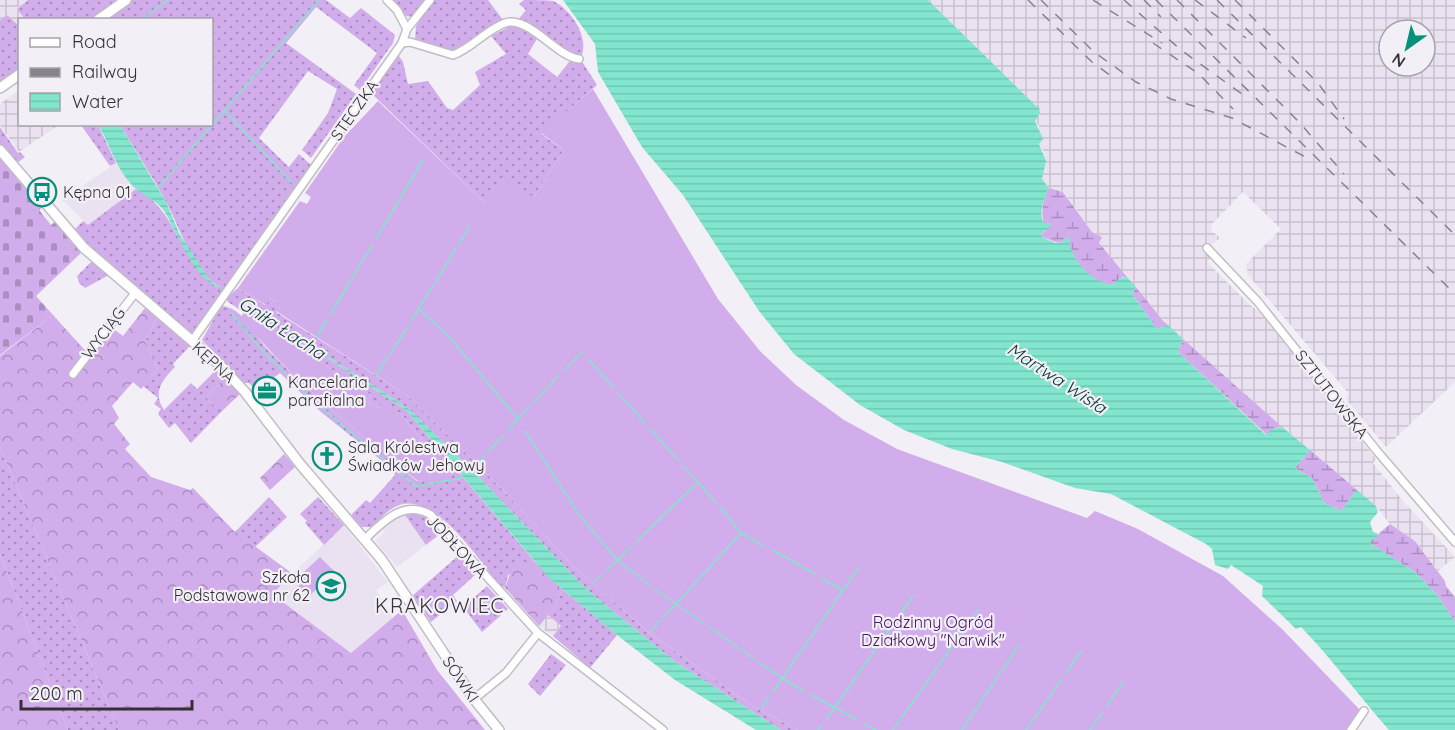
<svg xmlns="http://www.w3.org/2000/svg" width="1455" height="730" font-family="Quicksand,sans-serif">
<defs>
<pattern id="industrial-grid" width="8" height="8" patternUnits="userSpaceOnUse" patternTransform="scale(1.5)"><rect width="8" height="8" fill="#eae2f0"/><path d="M0 4h8M4 0v8" fill="none" stroke="#c9c2ce"/></pattern>
<pattern id="grass-dots" width="8" height="8" patternUnits="userSpaceOnUse" patternTransform="scale(1.5)"><rect width="8" height="8" fill="#d2adeb"/><path d="M2 2h.1M6 6h.1" fill="none" stroke="#ab8dbf" stroke-width="1.8" stroke-linecap="round"/></pattern>
<pattern id="forest-crowns" width="20" height="18" patternUnits="userSpaceOnUse" patternTransform="scale(1.5)"><rect width="20" height="18" fill="#d2adeb"/><path d="M2 6a3 3 0 1 1 6 0M12 15a3 3 0 1 1 6 0" fill="none" stroke="#ab8dbf"/></pattern>
<pattern id="wetland-marsh" width="20" height="14" patternUnits="userSpaceOnUse" patternTransform="scale(1.5)"><rect width="20" height="14" fill="#d2adeb"/><path d="M1 5h8M5 5V1M11 12h8M15 12V8" fill="none" stroke="#ab8dbf"/></pattern>
<pattern id="cemetery-stones" width="16" height="16" patternUnits="userSpaceOnUse" patternTransform="scale(1.5)"><rect width="16" height="16" fill="#d2adeb"/><path d="M2 7V4a2 2 0 0 1 4 0v3zM10 15v-3a2 2 0 0 1 4 0v3z" fill="#ab8dbf"/></pattern>
<pattern id="water-rules" width="6" height="5" patternUnits="userSpaceOnUse" patternTransform="scale(1.5)"><rect width="6" height="5" fill="#82e6cf"/><path d="M0 2.5h6" fill="none" stroke="#71c6b2"/></pattern>
</defs>
<rect width="100%" height="100%" fill="#f3eff6"/>
<path fill="#eae2f0" d="M116 163 136 189 88 225 62 200Z
M405 515 426 545 397 567 375 541 384 533 383 531 396 518Z
M344 525 388 582 376 590 393 618 351 653 271 594Z"/>
<path fill="url(#industrial-grid)" fill-rule="evenodd" d="M0 0H28L17 8 25 19 20 20 18 27 7 15 0 20Z
M928 0H1455V382L1386 447 1346 399 1349 394 1248 275 1246 264 1281 229 1243 192 1212 224 1211 230 1220 238 1204 251 1211 258 1207 262 1250 305 1260 312 1298 358 1376 459 1373 463 1402 500 1455 557 1438 571 1415 541 1390 524 1376 506 1258 408 1164 322 1117 266 1099 243 1102 237 1092 232 1064 192 1049 188 1042 179 1044 152 1039 144V126L1035 121 1040 113 1036 107ZM1389 30H1425V66H1389Z
M19 90 20 124 59 125 19 152 0 125V104Z
M548 615 561 626 553 636 539 626Z"/>
<path fill="url(#grass-dots)" d="M28 0H120L92 19H25L17 9Z
M131 0H326L350 18 361 8 395 35 393 43 360 90 354 85 377 53 316 7 286 43 356 94 311 158 302 150 328 113 337 89 308 71 259 138 289 167 299 154 312 166 192 334 106 262 74 230 83 221 88 225 136 189C180 211 181 270 221 288 191 270 181 229 165 200 151 174 135 150 120 125L212 124V20L103 19Z
M393 0H427L412 17 406 16Z
M433 0H488L503 20 457 49 448 51 415 40 416 26Z
M524 0C532 0 546 0 553 1 572 10 590 38 581 57H573L517 21 526 10 519 4Z
M7 15 19 26V71L0 84V20Z
M511 26 522 28 538 37 528 54 557 77 570 61 583 63 597 85 541 134 564 150 534 197 485 203 370 92 397 53 403 62 408 84 428 81 447 108 453 110 480 85 475 72 506 54 491 36Z
M81 125H98L116 163 110 166Z
M0 127 18 153 20 152 25 157 17 163 0 145Z
M92 261 109 275 85 288 79 283 77 276Z
M238 288 265 305 270 298 280 304 276 312 408 396 502 489 571 564 648 632 754 707 798 730H781L674 661 587 590 471 469 409 409 233 295 407 411 535 562 508 575 505 588 498 583C477 558 431 485 393 508 385 513 378 521 372 527H361L351 515 366 500 370 503 395 475 392 469 321 412 280 373 253 393V387L249 383H243L202 340 221 306C244 307 254 336 269 351 315 398 366 439 417 481L451 476 401 414 382 403 379 408 368 402 371 395 228 302 226 298Z
M157 318 190 346 173 364 175 367C162 380 152 393 164 410L191 383 197 389 217 369 225 377 206 398 221 412 191 443 175 423 169 428 158 414 161 409 154 404 158 398 143 386 158 369 145 341Z
M0 447 119 730H68L0 554Z
M269 497 287 517 255 547 235 532Z
M318 497 344 525 324 545 305 523 307 521 300 514Z
M414 513 428 518 440 530V534L426 545 405 515Z
M459 555 476 574 453 595 457 601 431 622 412 596Z
M487 586 508 609 482 632 463 607Z
M562 589 617 635 590 668 553 636 561 626 548 615 556 606Z
M551 654 566 665 540 696 528 684Z"/>
<path fill="url(#forest-crowns)" d="M145 308 157 318 145 341 158 369 141 389 133 382 112 406 119 418 114 424 130 444 125 449 151 477 190 490 193 488 234 531 293 574 272 594 351 653 402 610 437 670 485 730H119L0 447V356L53 315 91 357 111 327 123 336Z
M225 377 240 394 221 412 206 398Z
M284 454 295 467 270 490 260 478Z
M0 554 68 730H0Z
M523 562H535L562 589 556 606 539 626 505 588 512 568Z"/>
<path fill="url(#wetland-marsh)" d="M1049 188 1063 192 1092 232 1102 237 1099 243 1127 277H1122L1112 285C1090 282 1072 261 1068 238 1058 247 1053 240 1042 237L1041 234 1045 231C1041 214 1041 204 1049 188Z
M1136 287 1164 322 1168 325 1157 329 1132 294Z
M1183 339 1282 427 1276 428 1267 435 1178 352Z
M1310 450 1357 490 1341 511 1324 503 1312 478 1295 468Z
M1390 524 1415 541 1445 581 1446 586 1455 597V622L1437 595 1416 573 1371 544V540Z"/>
<path fill="url(#cemetery-stones)" d="M0 158 42 207 39 210 51 225 55 222 82 252 36 296 53 315 0 355Z"/>
<path fill="#d2adeb" d="M593 89 718 299 760 351 796 385 844 420 897 449 1087 518 1095 511 1138 529 1223 576 1283 630 1360 710 1347 730H798L754 707 648 632 571 564 502 489 408 396 276 311 280 304 270 298 266 305 238 288 300 201 307 204 311 197 305 193 344 137 378 101 485 203 500 178 534 197 564 150 541 133Z
M244 312 371 395 368 402 379 408 382 402 401 414 452 477 418 481C355 430 292 381 241 317Z
M320 557 335 572 308 597 294 581Z"/>
<path fill="url(#water-rules)" d="M563 0H928L1036 106H1039L1040 113 1035 121 1043 139 1039 144 1046 161 1042 179 1049 188C1044 199 1039 211 1043 222L1052 224 1041 234 1042 237 1055 243 1063 242 1066 237 1069 238C1071 261 1091 281 1112 285L1120 278 1127 277 1136 287 1132 294 1157 329 1168 325 1183 339 1178 352 1266 435 1272 429 1282 427 1310 450 1295 468 1312 478 1324 503 1341 511 1357 490 1376 506 1378 512 1370 522 1373 532 1377 533V538L1371 540V544L1416 573 1437 595 1455 622V730H1389C1359 696 1333 660 1301 627L1296 629 1262 596 1263 586 1231 565 1228 569 1215 565 1212 549 1206 544 1111 494 1075 488 1002 462 952 449 904 430 860 405 794 354 759 311 683 195 642 147 598 72 595 44Z
M98 125H120L166 202 180 235 209 279 222 290C194 279 180 238 166 214 159 201 145 197 135 188 116 170 111 146 98 125Z
M233 295 409 409 471 469 587 590 674 661 781 730H756L675 680 617 635 549 578 407 411Z"/>
<g fill="none" stroke-linecap="round" stroke-linejoin="round">
<path stroke="#82e6cf" stroke-width="1.5" d="M140 20 168 0
M225 111 292 183
M158 188 319 0
M376 239 423 160
M459 244 470 226
M436 282 456 248
M419 309 449 337 518 419 508 430
M231 313 262 350 310 398 413 484 417 486 462 478
M330 315 372 245
M412 320 433 285
M317 337 327 320
M390 354 409 325
M589 360 614 388
M564 371 582 352
M376 376 387 358
M618 393 645 423
M533 403 559 375
M518 419 529 407
M650 429 679 461
M525 431 580 516 617 560 651 586
M488 452 504 435
M478 463 484 456
M683 466 697 481
M471 469 474 466
M721 508 740 532
M636 542 698 482 717 504
M772 550 814 573
M605 572 632 546
M821 578 843 590
M593 583 601 576
M587 590 589 587
M656 590 702 622
M664 617 741 533 764 546
M708 626 754 659
M650 632 661 620
M758 662 803 691
M1066 673 1082 650
M773 692 859 567
M810 694 856 719
M1107 706 1123 682
M762 708 769 697
M826 720 913 596
M864 724 876 730
M818 730 822 725
M893 730 978 610
M962 730 1019 645
M1026 730 1062 679
M1090 730 1102 713"/>
<g stroke="#c1bdc4" stroke-width="10">
<path id="street" d="M387 0 397 10 407 29
M402 43 410 42 453 55C472 48 486 30 505 23 528 15 557 57 579 59
M1207 248 1258 302 1377 451 1455 542
M192 341 402 43 407 29 430 0
M73 374 135 293
M365 539C384 521 404 499 431 515L538 633 663 730
M474 699 506 673 538 633
M1351 730 1364 711"/>
</g>
<g stroke="#c1bdc4" stroke-width="12">
<path id="secondary" d="M98 20 126 0
M0 88 20 74
M0 150 84 248 219 364 245 392 300 464 382 560 474 699 499 730"/>
</g>
<use href="#street" stroke="#fff" stroke-width="7"/>
<use href="#secondary" stroke="#fff" stroke-width="9"/>
<path stroke="#878489" stroke-width="1.5" stroke-dasharray="10 10" stroke-linecap="butt" d="M1028 0 1092 62 1115 79
M1041 0 1094 52 1136 82 1171 99 1232 118 1311 160
M1093 0 1162 43
M1124 0 1181 50 1246 97
M1144 0 1161 17
M1156 0 1455 294
M1177 0 1300 123 1344 174
M1195 0 1246 38
M1217 0 1455 235
M1235 0 1318 83 1344 119
M1153 43 1199 74 1233 109"/>
</g>
<defs>
<g id="bus-ring" transform="scale(1.5)"><circle r="9.5" fill="#f3eff6" stroke="#06917b" stroke-width="1.5"/><path d="M-5-6H5V4H4V6H2V4H-2V6H-4V4H-5ZM-3.5-4V0h7V-4ZM-3.5 1.2v1.5H-2V1.2ZM2 1.2v1.5H3.5V1.2Z" fill="#06917b"/></g>
<g id="office-ring" transform="scale(1.5)"><circle r="9.5" fill="#f3eff6" stroke="#06917b" stroke-width="1.5"/><path d="M-6-3h4V-5.5h4V-3h4V5H-6ZM-1-4.5V-3h2v-1.5ZM-6 0V1H6V0Z" fill="#06917b"/></g>
<g id="church-ring" transform="scale(1.5)"><circle r="9.5" fill="#f3eff6" stroke="#06917b" stroke-width="1.5"/><path d="M-1.2-6h2.4v3.5h3.3v2.4h-3.3V6h-2.4V-.1h-3.3v-2.4h3.3Z" fill="#06917b"/></g>
<g id="school-ring" transform="scale(1.5)"><circle r="9.5" fill="#f3eff6" stroke="#06917b" stroke-width="1.5"/><path d="M0-5L7-2L0 1L-7-2ZM-4 1L0 2.5L4 1V4Q0 6-4 4Z" fill="#06917b"/></g>
</defs>
<g fill-rule="evenodd">
<use href="#bus-ring" x="42" y="192"/>
<use href="#office-ring" x="267" y="391"/>
<use href="#church-ring" x="327" y="456"/>
<use href="#school-ring" x="331" y="586"/>
</g>
<g text-anchor="middle" dominant-baseline="central" stroke-width="4.5" stroke-linejoin="round" paint-order="stroke">
<g font-size="16" fill="#333134" stroke="#f3eff6">
<text transform="translate(354 110) rotate(-55)">STECZKA</text>
<text transform="translate(103 333) rotate(-53)">WYCIĄG</text>
<text transform="translate(214 362) rotate(43)">KĘPNA</text>
<text transform="translate(1332 394) rotate(52)">SZTUTOWSKA</text>
<text transform="translate(457 546) rotate(47)">JODŁOWA</text>
<text transform="translate(461 679) rotate(56)">SÓWKI</text>
</g>
<g font-size="16" fill="#333134" stroke="#f3eff6" text-anchor="start">
<text x="63" y="192">Kępna 01</text>
<text x="288" y="382">Kancelaria<tspan x="288" dy="18">parafialna</tspan></text>
<text x="348" y="447">Sala Królestwa<tspan x="348" dy="18">Świadków Jehowy</tspan></text>
<text x="310" y="577" text-anchor="end">Szkoła<tspan x="310" dy="18">Podstawowa nr 62</tspan></text>
</g>
<g font-size="16" fill="#471562" stroke="#f3eff6">
<text x="933" y="622">Rodzinny Ogród<tspan x="933" dy="18">Działkowy "Narwik"</tspan></text>
</g>
<g font-size="18" font-style="italic" fill="#07382f" stroke="#f3eff6">
<text transform="translate(282 328) rotate(33)">Gniła Łacha</text>
<text transform="translate(1057 378) rotate(33)">Martwa Wisła</text>
</g>
<g font-size="20" letter-spacing="1.5" fill="#373439" stroke="#f3eff6">
<text x="440" y="605">KRAKOWIEC</text>
</g>
</g>
<rect x="18" y="18" width="195" height="108" fill="#f3eff6" stroke="#a6a3a8" stroke-width="1.5"/>
<rect x="30" y="38" width="30" height="9" fill="#ffffff" stroke="#a6a3a8" stroke-width="1.5"/>
<text x="72" y="48" font-size="18" fill="#333134">Road</text>
<rect x="30" y="68" width="30" height="9" fill="#878489" stroke="#a6a3a8" stroke-width="1.5"/>
<text x="72" y="78" font-size="18" fill="#333134">Railway</text>
<rect x="30" y="93" width="30" height="18" fill="url(#water-rules)" stroke="#a6a3a8" stroke-width="1.5"/>
<text x="72" y="108" font-size="18" fill="#333134">Water</text>
<g transform="translate(1407 48) rotate(214)"><circle r="28" fill="#f3eff6" stroke="#a6a3a8" stroke-width="1.5"/>
<path d="M0-4.5L10 22L0 15L-10 22Z" fill="#06917b"/>
<text y="-9" font-size="16" font-weight="bold" text-anchor="middle" fill="#333134">N</text>
</g>
<path d="M21 700v9h171v-9" fill="none" stroke="#333134" stroke-width="3"/>
<text x="30" y="700" font-size="18" fill="#333134" stroke="#f3eff6" stroke-width="4.5" paint-order="stroke">200 m</text>
</svg>
